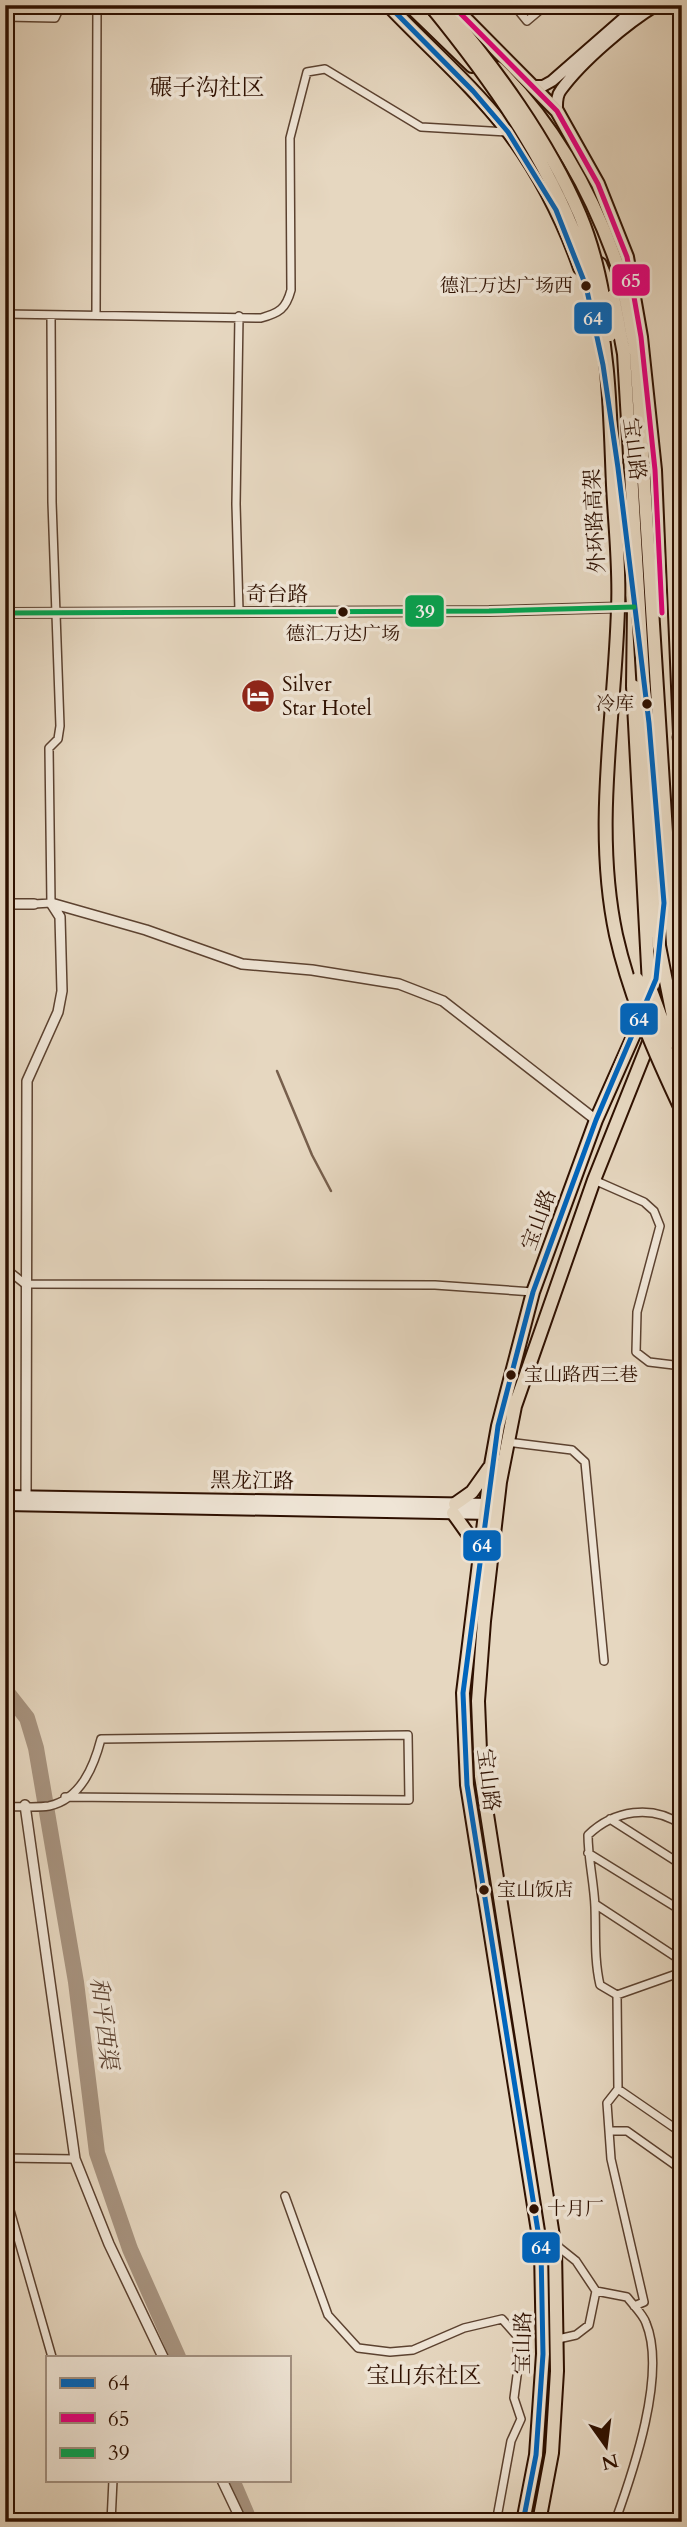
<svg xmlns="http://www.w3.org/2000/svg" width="687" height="2527" font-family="Cardo,'Noto Serif SC',serif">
<rect width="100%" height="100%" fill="#e6d7c0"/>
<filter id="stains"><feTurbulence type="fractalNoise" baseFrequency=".00286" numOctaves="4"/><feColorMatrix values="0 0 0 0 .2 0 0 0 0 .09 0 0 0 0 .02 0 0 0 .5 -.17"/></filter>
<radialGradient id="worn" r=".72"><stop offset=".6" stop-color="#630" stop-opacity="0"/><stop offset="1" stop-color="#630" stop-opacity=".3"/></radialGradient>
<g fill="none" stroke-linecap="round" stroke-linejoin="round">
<path stroke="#775f4c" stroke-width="2.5" d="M277 1071 312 1155 331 1191"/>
<path stroke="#a7937f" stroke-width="16" d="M5 1690 27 1718 36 1748 76 1982 97 2153 130 2249 178 2357
M232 2480 250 2522"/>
<g stroke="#5c4230" stroke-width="10">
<path id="minor" d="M514 5 527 21 546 5
M5 17 55 18 61 5
M5 314 261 318C279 313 286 309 291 290L290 138 307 72 325 69 421 127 507 132
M96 314 97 5
M239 316 236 504 239 611
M34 904 51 903 49 748 58 739 60 726 52 502 51 315
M594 1180 644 1202 654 1211 660 1226 637 1312 636 1352 649 1362 682 1366
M5 1268 25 1284 435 1285 533 1292
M507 1442 572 1450 585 1462 604 1661
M5 1807C19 1806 36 1808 49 1806 81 1799 94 1766 101 1739L408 1735 409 1800 65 1797
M610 1819 682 1865
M588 1853 682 1911
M595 1904 682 1961
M617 1995 618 2089 607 2103 611 2159 644 2302 634 2306
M617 1995 600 1985C594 1959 596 1934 595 1907 594 1882 588 1859 588 1835 614 1810 652 1804 682 1825
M617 1995 682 1972
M618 2089 682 2133
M609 2131H627L682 2170
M5 2158 75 2159
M5 2193 52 2357
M285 2196 328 2315 358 2348 390 2352 413 2350 464 2328 502 2319 517 2336 518 2368 514 2398 521 2419 511 2441 498 2512
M556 2245 576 2261 596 2291
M558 2339 576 2335 589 2325 596 2291 627 2297C633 2305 643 2314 646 2323 667 2374 633 2472 615 2522
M111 2522 113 2480"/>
</g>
<g stroke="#5c4230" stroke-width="12">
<path id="tertiary" d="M5 613 489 611 634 607
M51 903 146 930 242 964 312 970 399 984 443 1001 596 1120
M5 904H34
M26 1501 27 1081 58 1012 62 991 60 917 51 903
M25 1805 75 2159 109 2244 163 2357
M222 2480 242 2522"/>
</g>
<g stroke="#2e1000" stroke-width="14">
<path id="secondary" d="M535 86H543L552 81 639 5
M557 111C557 104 556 96 561 90 582 61 627 23 657 5
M5 1496 491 1504
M5 1505 492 1514"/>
</g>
<g stroke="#2e1000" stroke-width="16">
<path id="primary" d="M388 5C428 47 472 85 507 130 538 171 563 220 580 268
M452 5 557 111 598 184 627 257 641 337 655 470 666 734
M618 468 634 613
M657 819 664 903 662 926
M673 846 676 919
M651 995 659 951
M455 1504 472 1492 489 1468
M453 1513 468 1534 478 1558
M523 2522 536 2455 543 2354 541 2250 467 1785 463 1693 491 1465 498 1426 533 1292 596 1120 644 1012
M539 2522 552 2453 557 2371 555 2249 481 1776 478 1701 484 1621 500 1482 515 1406 594 1180 673 982 674 962"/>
</g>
<g stroke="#2e1000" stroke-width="16">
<path id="trunk" d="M409 5 472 66
M497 68C557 126 596 200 622 279
M600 264 613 296
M633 686 634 607
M665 733 682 875"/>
</g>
<use href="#minor" stroke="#efe5d6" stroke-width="7"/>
<use href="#tertiary" stroke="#efe5d6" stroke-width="9"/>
<use href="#secondary" stroke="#efe5d6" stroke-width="10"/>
<use href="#primary" stroke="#e6d7c0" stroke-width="12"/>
<use href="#trunk" stroke="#e6d7c0" stroke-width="12"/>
<g stroke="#2e1000" stroke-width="16" stroke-linecap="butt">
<path id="trunk-bridge" d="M430 5C497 87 562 179 591 282 610 348 610 417 613 485 615 526 620 568 618 608 615 717 593 827 616 935 630 997 655 1054 682 1111
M442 5C496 69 547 138 580 215 596 253 603 294 610 335
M622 279 636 353 673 944 682 991
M613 296 624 354 659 946 682 1061
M633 686 649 985 670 1042
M637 979 682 1089"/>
</g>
<use href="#trunk-bridge" stroke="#e6d7c0" stroke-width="12"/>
<g stroke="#efe5d6" stroke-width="10">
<path id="bus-1" d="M388 5 473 91 508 132 556 210 586 286 603 365 618 468 649 723 664 903 656 979 596 1120 533 1292 498 1426 463 1693 467 1785 541 2250 543 2354 536 2455 523 2522"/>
</g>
<g stroke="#efe5d6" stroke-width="10">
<path id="bus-2" d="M452 5 557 111 598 184 627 257 641 337 655 470 662 613"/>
</g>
<g stroke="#efe5d6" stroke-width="10">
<path id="bus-3" d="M5 613 489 611 634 607"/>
</g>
<use href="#bus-1" stroke="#0065bd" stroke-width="5"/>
<use href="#bus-2" stroke="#e5007d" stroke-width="5"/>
<use href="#bus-3" stroke="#00a651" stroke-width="5"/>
</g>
<defs>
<g id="hotel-disc" transform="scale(1.75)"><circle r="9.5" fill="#8f2418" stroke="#efe5d6"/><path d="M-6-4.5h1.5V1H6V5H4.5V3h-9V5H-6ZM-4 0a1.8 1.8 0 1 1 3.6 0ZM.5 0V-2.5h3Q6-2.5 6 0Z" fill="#fff"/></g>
</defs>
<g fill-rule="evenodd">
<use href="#hotel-disc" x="258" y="696"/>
</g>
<g fill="#2e1000" stroke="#efe5d6" stroke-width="2.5">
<circle cx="586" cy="286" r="6"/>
<circle cx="343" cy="612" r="6"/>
<circle cx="647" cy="704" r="6"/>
<circle cx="511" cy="1375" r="6"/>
<circle cx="484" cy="1890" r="6"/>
<circle cx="534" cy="2209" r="6"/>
</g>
<g text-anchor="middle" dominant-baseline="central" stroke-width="7" stroke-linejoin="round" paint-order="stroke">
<g font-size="19" fill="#2e1000" stroke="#efe5d6" text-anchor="start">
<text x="573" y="286" text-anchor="end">德汇万达广场西</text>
<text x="343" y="634" text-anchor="middle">德汇万达广场</text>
<text x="634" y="704" text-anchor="end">冷库</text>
<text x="524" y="1375">宝山路西三巷</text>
<text x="497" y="1890">宝山饭店</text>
<text x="547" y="2209">十月厂</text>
</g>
<g font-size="21" fill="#2e1000" stroke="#efe5d6">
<text transform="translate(634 449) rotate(83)">宝山路</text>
<text transform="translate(595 521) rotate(-93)">外环路高架</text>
<text x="277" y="594">奇台路</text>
<text transform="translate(539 1220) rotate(-70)">宝山路</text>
<text transform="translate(252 1481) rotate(1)">黑龙江路</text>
<text transform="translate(488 1780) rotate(83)">宝山路</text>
<text transform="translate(523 2343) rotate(-89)">宝山路</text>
</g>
<g font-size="21" fill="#2e1000" stroke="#efe5d6" text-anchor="start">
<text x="282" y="684">Silver<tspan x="282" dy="24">Star Hotel</tspan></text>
</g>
<g font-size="23" fill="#2e1000" stroke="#efe5d6">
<text x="207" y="87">碾子沟社区</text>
<text x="424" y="2375">宝山东社区</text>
</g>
<g font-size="23" font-style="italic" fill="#5e4433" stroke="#efe5d6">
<text transform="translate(104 2023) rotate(83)">和平西渠</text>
</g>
</g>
<g stroke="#efe5d6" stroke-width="2.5">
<rect x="611" y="263" width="40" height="34" rx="7" fill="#e5007d"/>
<rect x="573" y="301" width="40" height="34" rx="7" fill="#0065bd"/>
<rect x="404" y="594" width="41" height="34" rx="7" fill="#00a651"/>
<rect x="619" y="1002" width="40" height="34" rx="7" fill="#0065bd"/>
<rect x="462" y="1529" width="40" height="33" rx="7" fill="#0065bd"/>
<rect x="521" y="2231" width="40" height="33" rx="7" fill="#0065bd"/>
</g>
<g font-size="19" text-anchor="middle" font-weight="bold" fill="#fff">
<text x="631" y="287">65</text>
<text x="593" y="325">64</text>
<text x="425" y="618">39</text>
<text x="639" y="1026">64</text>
<text x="482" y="1552">64</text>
<text x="541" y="2254">64</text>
</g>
<rect width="687" height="2527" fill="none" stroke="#e6d7c0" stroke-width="28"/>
<rect x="7" y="7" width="673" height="2513" fill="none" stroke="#2e1000" stroke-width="3.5"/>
<rect x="14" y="14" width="659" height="2499" fill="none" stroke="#2e1000" stroke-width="2"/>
<rect x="46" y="2356" width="245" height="126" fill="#efe5d6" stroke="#a29080" stroke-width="2"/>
<rect x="60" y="2378" width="35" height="10" fill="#0065bd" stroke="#a29080" stroke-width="2"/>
<text x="108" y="2390" font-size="21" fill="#2e1000">64</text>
<rect x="60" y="2413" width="35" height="10" fill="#e5007d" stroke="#a29080" stroke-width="2"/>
<text x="108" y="2426" font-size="21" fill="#2e1000">65</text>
<rect x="60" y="2448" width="35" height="10" fill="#00a651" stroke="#a29080" stroke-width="2"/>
<text x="108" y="2460" font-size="21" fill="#2e1000">39</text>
<g transform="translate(606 2446) rotate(166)" stroke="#efe5d6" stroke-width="5" paint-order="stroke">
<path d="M0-5L12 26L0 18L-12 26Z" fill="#2e1000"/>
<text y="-10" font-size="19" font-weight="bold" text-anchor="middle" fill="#2e1000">N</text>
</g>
<rect width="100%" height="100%" filter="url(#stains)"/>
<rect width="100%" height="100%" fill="url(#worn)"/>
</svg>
